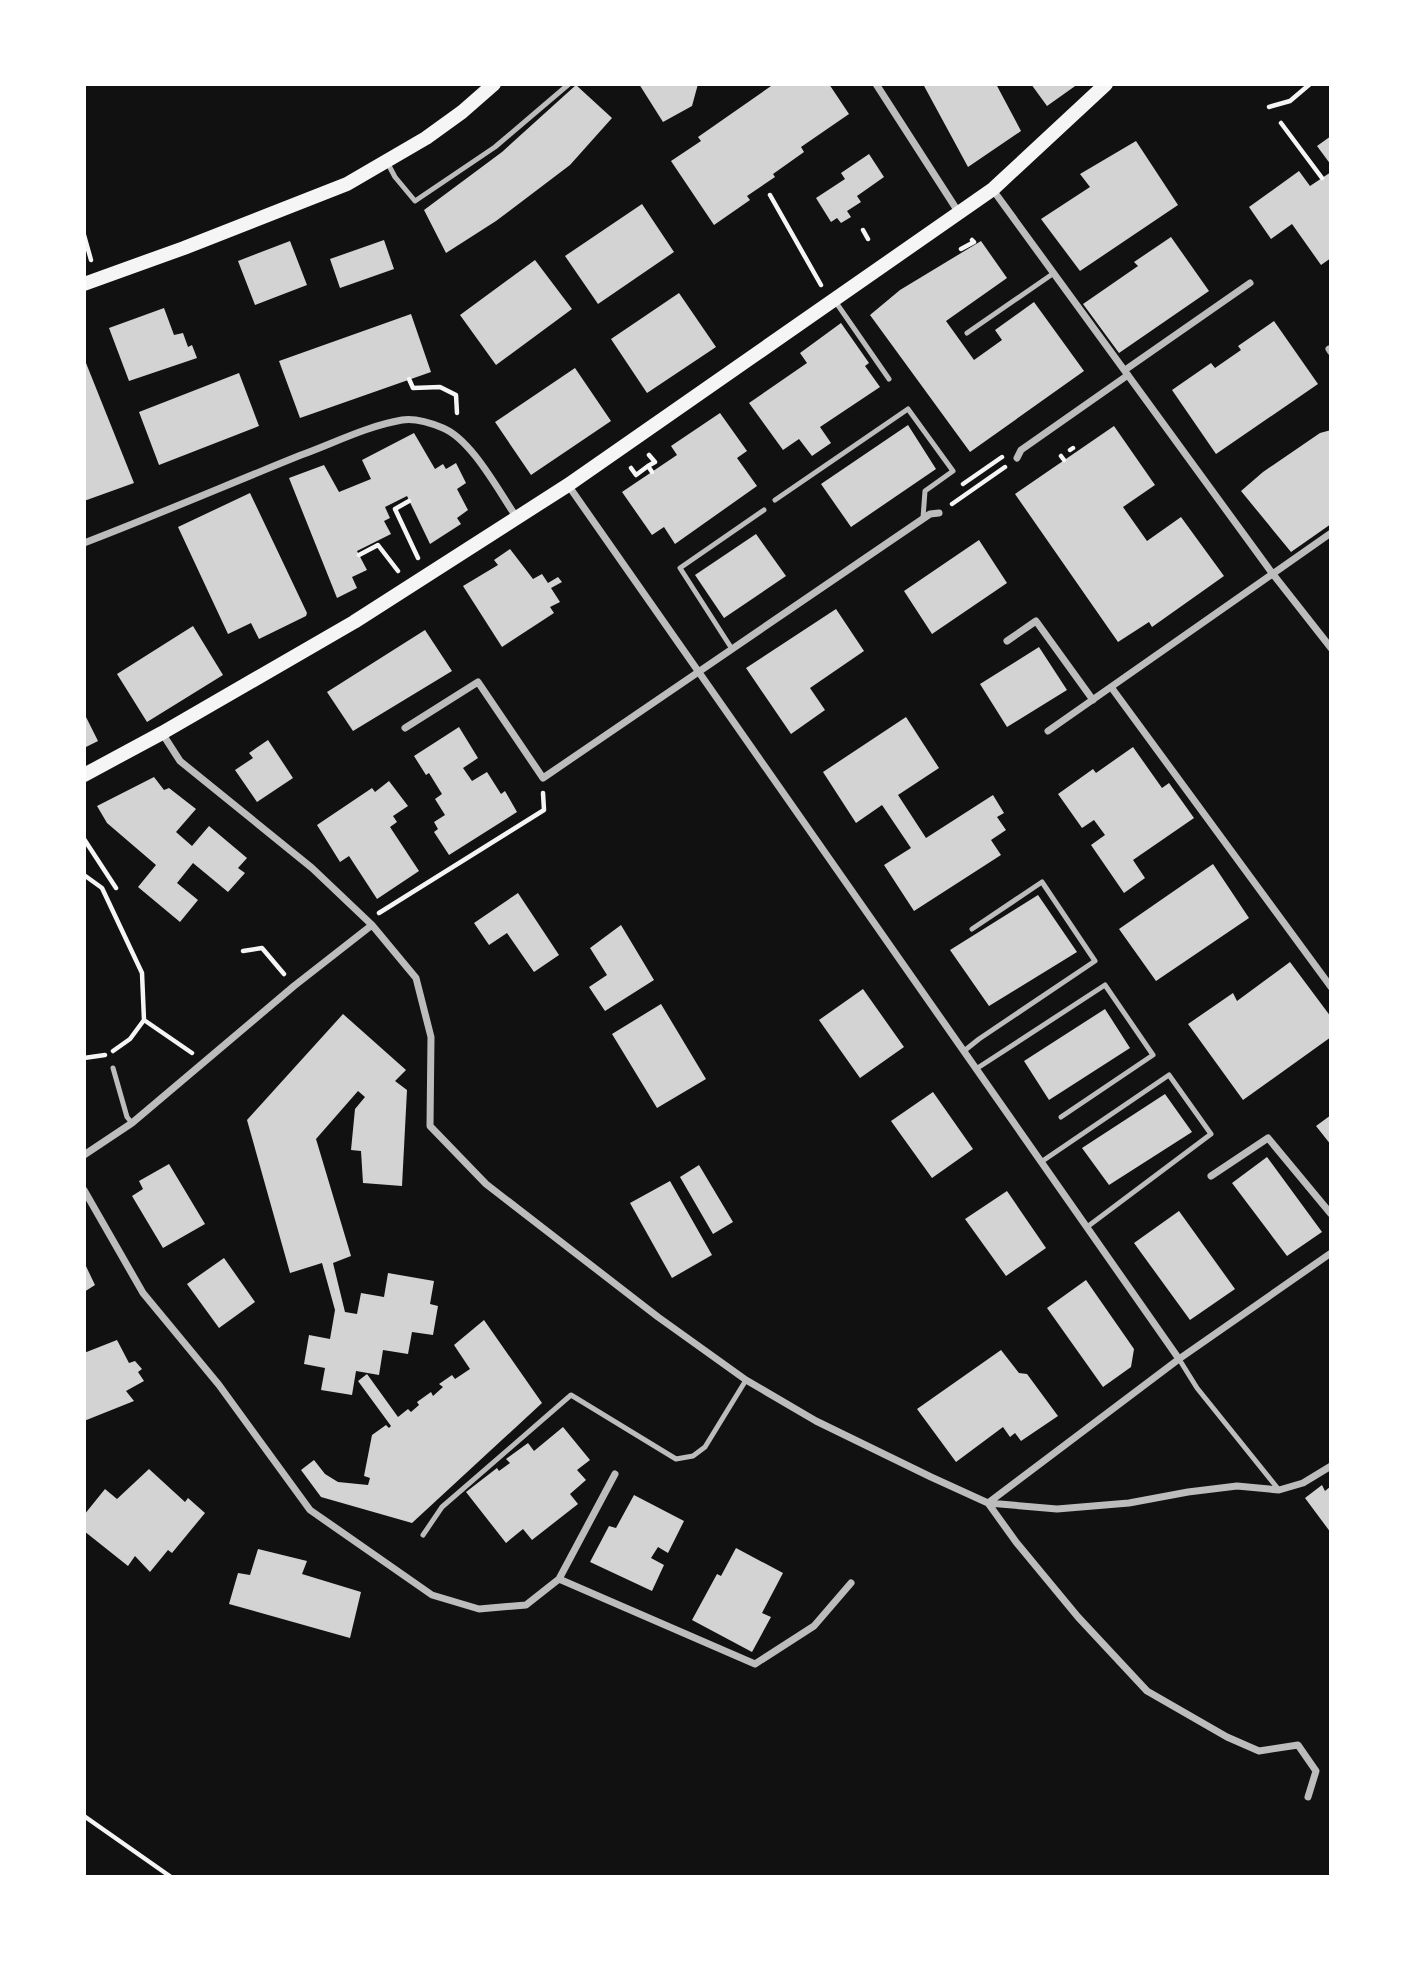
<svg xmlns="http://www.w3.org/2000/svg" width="1415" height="1961" font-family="Arial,sans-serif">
<rect width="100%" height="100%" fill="#111"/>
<path fill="#d3d3d3" d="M639 84H698L692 106 663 122Z
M774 84H829L849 114 801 147 804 152 773 174 775 177 747 196 750 200 714 225 671 161 701 141 698 137Z
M923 84H996L1021 131 968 167Z
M1031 84H1078L1047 106Z
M576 85 612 118 570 165 496 221 446 253 424 210 502 152Z
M1331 136V165L1317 146Z
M1136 141 1178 205 1080 271 1041 219 1090 187 1080 174Z
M869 154 884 177 857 196 861 202 847 211 851 217 841 223 837 218 831 222 816 198 845 179 841 173Z
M1299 171 1310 186 1331 172V258L1321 265 1292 224 1271 239 1249 207Z
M642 204 674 252 598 304 565 256Z
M1171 237 1209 291 1119 353 1083 304 1138 266 1134 262Z
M384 240 394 269 340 288 330 259Z
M290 241 307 285 255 305 238 261Z
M981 241 1007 278 946 321 974 360 1002 340 995 330 1034 302 1084 371 970 452 870 315 900 290Z
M535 260 572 309 496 365 460 315Z
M679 293 716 347 647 393 611 339Z
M164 308 174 335 183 333 188 347 192 345 197 358 129 381 109 328Z
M411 314 431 372 300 418 279 361Z
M1274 321 1318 384 1216 454 1172 390 1211 363 1215 368 1241 350 1238 346Z
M841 323 869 363 865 366 880 387 820 427 831 443 812 456 799 439 783 450 749 403 807 363 800 353Z
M84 358 134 483 84 501Z
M575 368 611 421 531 475 495 422Z
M239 373 259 426 159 465 139 412Z
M720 413 747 451 737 458 757 486 675 544 664 527 652 535 622 492 677 455 671 446Z
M908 425 936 469 851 527 821 484Z
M1114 426 1155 485 1123 507 1147 541 1181 517 1224 576 1152 627 1149 622 1118 642 1015 494Z
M1331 430V524L1291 552 1241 491 1263 472 1320 433Z
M414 433 435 469 443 464 446 469 456 463 466 483 457 489 468 510 457 518 461 524 430 544 407 496 385 507 390 518 384 521 391 534 357 551 367 570 352 577 357 588 337 598 289 478 324 465 339 492 371 479 362 460Z
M250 493 307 613 306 616 259 639 251 623 228 634 178 527Z
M756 534 786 576 724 618 695 575Z
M979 540 1007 583 932 634 904 591Z
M510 549 533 579 542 574 548 583 558 577 562 582 551 588 560 602 550 607 554 613 502 647 463 586 498 565 494 560Z
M836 609 864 651 810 688 825 710 791 734 746 668Z
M193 626 223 675 147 722 117 674Z
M425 630 452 671 353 731 327 692Z
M1039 647 1067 690 1007 727 980 684Z
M84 713 98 741 84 748Z
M906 717 939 768 898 795 926 838 993 795 1004 813 997 817 1006 830 991 840 1001 855 914 911 884 865 911 848 882 805 856 823 823 772Z
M459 727 478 758 463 768 472 781 487 772 501 794 505 791 517 812 449 855 434 832 438 829 434 822 445 815 435 799 442 794 429 773 426 775 414 756Z
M268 740 293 778 257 802 235 770 253 758 249 753Z
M1133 747 1162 788 1169 783 1194 818 1133 860 1145 878 1124 893 1091 845 1105 835 1094 820 1082 828 1058 794 1093 769 1096 773Z
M154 777 164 790 169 788 196 809 176 832 192 846 209 826 247 858 238 868 245 873 228 892 193 863 177 883 198 900 180 922 138 887 156 865 107 823 97 806Z
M389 781 408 806 393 816 397 822 390 827 419 871 377 899 349 856 340 862 317 825 372 788 375 792Z
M1213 864 1249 918 1156 981 1119 929Z
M518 893 559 955 534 972 507 933 489 945 474 923Z
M1038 895 1077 952 989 1006 950 950Z
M621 925 654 980 605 1011 589 987 607 975 590 948Z
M1290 962 1331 1017V1037L1243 1100 1188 1024 1233 993 1237 1001Z
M863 989 904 1047 860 1078 819 1020Z
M661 1004 706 1079 657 1108 612 1034Z
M1105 1009 1130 1048 1049 1100 1024 1061Z
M343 1014 406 1070 395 1081 407 1090 402 1186 363 1183 361 1151 351 1150 355 1109 365 1097 358 1091 316 1139 351 1256 333 1263 345 1312 357 1314 361 1293 384 1297 388 1273 434 1281 430 1304 438 1306 433 1335 412 1332 408 1354 383 1350 379 1375 356 1371 352 1395 321 1390 325 1368 304 1364 309 1335 330 1339 335 1310 322 1263 290 1273 247 1120Z
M933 1092 973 1149 932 1178 891 1121Z
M1165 1094 1192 1132 1109 1185 1082 1148Z
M1331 1115V1145L1316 1126Z
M1267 1157 1322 1232 1287 1256 1232 1183Z
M169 1164 205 1224 163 1248 132 1196 143 1189 139 1181Z
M699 1165 733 1222 713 1234 680 1177Z
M670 1181 712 1255 672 1278 630 1203Z
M1007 1191 1046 1248 1006 1276 965 1219Z
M1179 1211 1235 1289 1190 1320 1134 1243Z
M224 1258 255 1302 219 1328 187 1284Z
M84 1262 95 1285 84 1292Z
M1086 1280 1134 1349 1131 1367 1103 1387 1047 1308Z
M484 1320 542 1403 412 1523 321 1497 301 1470 314 1460 325 1474 338 1482 368 1485 370 1478 364 1476 372 1435 386 1425 389 1428 391 1426 358 1381 367 1374 398 1417 408 1409 411 1412 419 1405 417 1402 431 1392 433 1396 443 1387 439 1384 452 1375 455 1379 470 1369 454 1345Z
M117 1340 129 1363 135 1361 142 1369 138 1372 144 1381 126 1391 134 1401 84 1421V1353Z
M1001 1350 1019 1373 1027 1374 1058 1416 1021 1441 1015 1433 1010 1437 1003 1427 956 1462 917 1409Z
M563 1427 590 1460 577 1470 586 1480 570 1494 578 1504 532 1540 523 1529 506 1543 466 1492 497 1468 499 1471 510 1463 506 1459 528 1443 534 1451Z
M149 1469 185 1502 188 1498 205 1513 172 1553 168 1550 150 1572 135 1556 128 1566 84 1531V1515L105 1489 117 1499Z
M1322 1485 1325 1491 1331 1486V1533L1305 1498Z
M634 1495 684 1521 668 1553 658 1547 651 1558 664 1565 652 1591 590 1562 609 1526 616 1528Z
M736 1548 783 1573 762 1613 771 1617 752 1652 692 1620 717 1574 721 1576Z
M258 1549 307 1561 302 1574 361 1592 350 1638 229 1604 238 1573 250 1575Z"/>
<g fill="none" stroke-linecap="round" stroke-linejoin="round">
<path stroke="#f5f5f5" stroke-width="4.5" d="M1269 107 1290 101 1310 84
M1281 123 1322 178
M770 195 821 285
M863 230 868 239
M84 235 91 260
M961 249 974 242 972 240
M409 379 413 388 440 387 456 395 457 413
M1070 450 1073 448
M1061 456 1064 460
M648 466 655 462 649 455
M631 468 636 475 648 466 652 472
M963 484 1002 457
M409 501 395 509 418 558
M952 504 1005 467
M359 555 378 545 398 571
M84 839 116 888
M84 875 102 888 142 973 144 1020 130 1039 113 1051
M379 913 544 810 543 793
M243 951 262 948 284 974
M144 1020 192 1053
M84 1058 105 1055
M84 1816 171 1877"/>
<path stroke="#bcbcbc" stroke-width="5" d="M387 162 395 177 415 201 495 147 569 84
M835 301 889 379
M967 333 1054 273
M775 500 908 409 953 471 925 491 923 518
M732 649 680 568 764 510
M964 1051 979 1039 1095 961 1042 882 972 929
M113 1068 127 1117 132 1123
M976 1069 1105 985 1153 1055 1061 1117
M1041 1162 1169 1075 1211 1134 1087 1227
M1179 1359 1197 1388 1279 1490
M423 1535 442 1507 571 1395 676 1459 693 1456 705 1447 746 1380"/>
<path stroke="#bcbcbc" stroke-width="7" d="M876 84 959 213
M993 190 1272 573 1331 648
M1329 349 1331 352
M1125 370 1250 283
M1017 458 1021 450 1128 375
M568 485 1179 1359
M84 543C157 515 229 484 301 455 334 443 367 426 402 420 415 418 431 423 443 428 472 440 499 492 517 518
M1007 641 1036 621 1093 700
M1111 687 1331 987
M405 728 478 682 543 778 930 514 939 513
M1048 731 1331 533
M162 733 180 761 312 868 372 925 416 978 431 1037 430 1126 486 1184 658 1317 746 1380 816 1421 931 1477 988 1503 1016 1542 1078 1617 1147 1691 1227 1737 1259 1751 1298 1745 1316 1771 1308 1797
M84 1155 132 1123 294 986 372 925
M1211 1176 1268 1138 1331 1214
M84 1190 143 1293 219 1385 310 1510 432 1595 479 1609 526 1605 559 1579 615 1474
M988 1503 1179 1359 1331 1253
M988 1503 1057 1509 1129 1503 1188 1492 1237 1486 1279 1490 1303 1483 1331 1466
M559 1579 755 1664 814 1626 851 1583"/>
<path stroke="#f5f5f5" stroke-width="14" d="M84 284 184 248 347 184 426 138 462 112 494 84
M84 775 162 733 354 622 568 485 993 189 1106 84"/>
</g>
<rect width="1415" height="1961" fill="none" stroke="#ffffff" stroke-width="172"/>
</svg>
